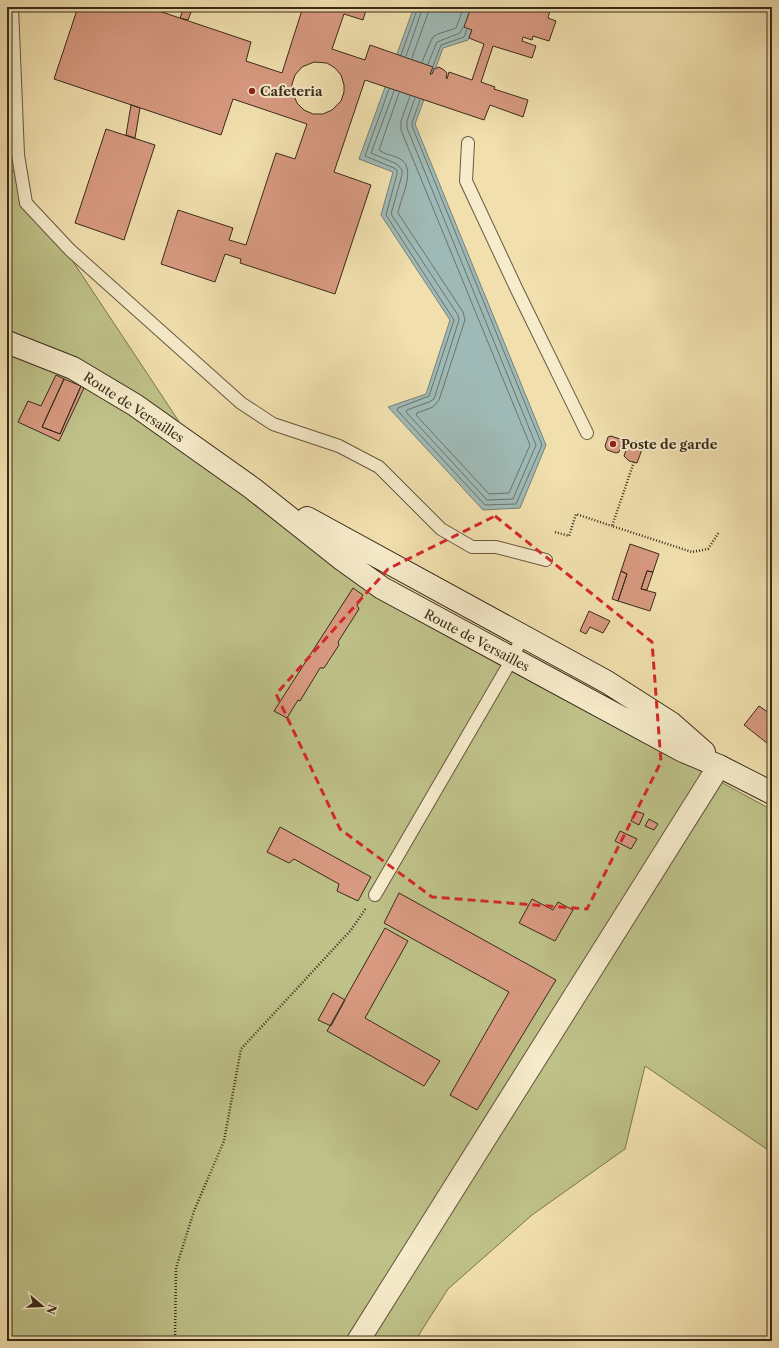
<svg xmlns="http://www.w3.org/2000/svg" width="779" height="1348" font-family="'Libre Caslon Text',serif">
<rect width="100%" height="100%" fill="#f1e0ae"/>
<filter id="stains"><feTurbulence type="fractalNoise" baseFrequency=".005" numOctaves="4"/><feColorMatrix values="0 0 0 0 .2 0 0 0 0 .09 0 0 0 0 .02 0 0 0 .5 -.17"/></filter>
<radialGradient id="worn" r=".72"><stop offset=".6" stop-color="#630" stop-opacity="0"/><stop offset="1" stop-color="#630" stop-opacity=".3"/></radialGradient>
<path fill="#bec188" stroke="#7b7651" d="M7 162 178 420 208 470 274 517 369 589 466 646 588 709 772 810 771 1152 645 1066 625 1149 532 1215 448 1289 415 1341H7Z"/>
<path fill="#9fbab6" stroke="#768078" d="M414 7H480L468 40 443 48 415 124 546 445 520 508 483 510 388 407 426 394 450 320 381 215 393 172 359 159Z"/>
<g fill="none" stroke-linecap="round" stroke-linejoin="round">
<path stroke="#6c7268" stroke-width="1" d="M401 55 418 7
M406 56 423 7
M412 58 428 13 429 7
M422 62 430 43 433 37 438 34 456 28 464 7
M428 64 437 42 460 33 463 27
M433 66 441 45 464 37 467 29
M389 89 365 156 394 168 397 170V174L386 215 454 320 429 396 398 408 397 410 485 505 516 504 542 445 412 126V123L420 100
M394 91 371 153 397 164 402 170V175L391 214 458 315 459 320 434 399 429 402 407 410 406 412 487 500 513 499 536 445 407 128V121L415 98
M399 93 379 150C385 155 395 155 402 160 416 171 400 199 398 213L463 312 465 320 439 400 433 407 417 413 416 415 489 494 509 493 530 445 401 130V121L410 96"/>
</g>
<path fill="#d89a81" stroke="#382a1a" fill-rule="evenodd" d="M78 7H147L251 42 246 61 282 73 303 7H367L363 20 344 14 332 49 365 60 370 45 433 67 430 74H432L434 69 439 67 444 70 447 73 446 78 447 79 449 72 472 80 484 44 469 38 472 30 464 27 471 7 480 8V7H551L548 18 556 21 549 41 533 36 532 40 523 37 522 41 536 46 532 58 493 46 481 82 495 87 494 89 528 100 523 117 490 105 484 120 365 80 334 172 371 185 335 294 240 263 241 259 225 254 215 282 161 264 178 210 233 228 229 240 246 245 276 153 295 159 307 124 233 99 221 135 54 79ZM314 62 327 63 335 68 341 75 344 85V92L341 101 332 110 323 114H313L304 110 297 103 292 91V84L295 75 302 67Z
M184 7H193L188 20 180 18Z
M131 105 140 108 135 138 126 135Z
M106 129 155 145 124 240 75 223Z
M56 375 64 379 42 427 60 434 81 386 84 388 59 441 18 422 28 401 41 406Z
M64 379 81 386 60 434 42 427Z
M611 436 620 439 622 443 619 452 616 453 607 450 605 446 608 437Z
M629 441H636L644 444 637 463 629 461 624 456Z
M630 544 659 554 653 572 647 571 641 589 656 593 650 611 618 601 627 574 621 571Z
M621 571 627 574 618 601 612 599Z
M647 571 653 572 647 590 641 589Z
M353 588 363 595 357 605 359 609 338 642 339 645 324 668H320L300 701 298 700 287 718 274 711Z
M589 611 610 621 603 633 590 627 586 634 580 631Z
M759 706 772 715V747L744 725Z
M636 811 644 814 639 825 631 821Z
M649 819 658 824 654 830 645 826Z
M280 827 371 877 358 901 337 891 339 884 294 859 289 863 267 852Z
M620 831 637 839 631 849 615 841Z
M399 893 556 980 477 1110 450 1095 509 992 384 923Z
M532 899 553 910 558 902 573 910 555 941 519 923Z
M385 928 408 941 365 1018 440 1061 424 1086 327 1031Z
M333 993 345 1000 331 1026 318 1020Z"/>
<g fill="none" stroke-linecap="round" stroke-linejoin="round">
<g stroke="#66583f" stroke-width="14">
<path id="service" d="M12 7 18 155 26 203 70 250 241 403 273 424 339 446 379 467 441 529 472 547H496L546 560
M468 143 466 181 517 290 587 433
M375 895 512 659 522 637"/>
</g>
<g stroke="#66583f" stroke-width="24">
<path id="minor" d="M358 1341 719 766"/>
</g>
<g stroke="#382a1a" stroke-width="24">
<path id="secondary" d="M7 342 73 368 135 405 252 488 343 560 382 588 683 751 719 766 772 793
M307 518 607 682 671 723 704 752"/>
</g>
<path stroke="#382a1a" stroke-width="2.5" stroke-dasharray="1 2" stroke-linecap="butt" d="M634 462 612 526 692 552 708 549 719 532
M555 532 569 536 576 514 612 526
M175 1341 176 1268 194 1211 224 1141 241 1049 351 930 366 908"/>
<use href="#service" stroke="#f6ebca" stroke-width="12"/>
<use href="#minor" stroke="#f6ebca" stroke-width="22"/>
<use href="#secondary" stroke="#f6ebca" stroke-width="22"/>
</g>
<path fill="none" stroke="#d62828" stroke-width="3" stroke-dasharray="8 5" stroke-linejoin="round" d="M495 516 652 642 661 762 587 909 432 897 340 829 276 694 388 569Z"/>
<g fill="#8f2418" stroke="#f6ebca" stroke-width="1.5">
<circle cx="252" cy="91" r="4"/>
<circle cx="613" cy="444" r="4"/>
</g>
<g text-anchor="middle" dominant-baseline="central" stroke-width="4" stroke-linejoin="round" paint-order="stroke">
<g font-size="13" font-weight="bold" fill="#382a1a" stroke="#f6ebca" text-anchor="start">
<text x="260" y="91">Cafeteria</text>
<text x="621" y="444">Poste de garde</text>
</g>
<g font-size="13" fill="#382a1a" stroke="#f6ebca">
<text transform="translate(134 407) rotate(33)">Route de Versailles</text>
<text transform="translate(477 640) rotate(28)">Route de Versailles</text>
</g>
</g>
<rect width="779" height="1348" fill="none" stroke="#f1e0ae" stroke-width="24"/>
<rect x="8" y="8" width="763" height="1332" fill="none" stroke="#382a1a" stroke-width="2"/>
<rect x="12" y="12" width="755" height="1324" fill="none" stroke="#382a1a"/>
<g transform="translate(42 1306) rotate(109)" stroke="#f6ebca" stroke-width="3" paint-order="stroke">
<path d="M0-3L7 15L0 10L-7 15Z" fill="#382a1a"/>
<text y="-6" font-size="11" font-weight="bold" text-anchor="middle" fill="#382a1a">N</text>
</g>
<rect width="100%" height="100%" filter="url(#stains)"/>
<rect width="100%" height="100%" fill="url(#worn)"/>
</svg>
